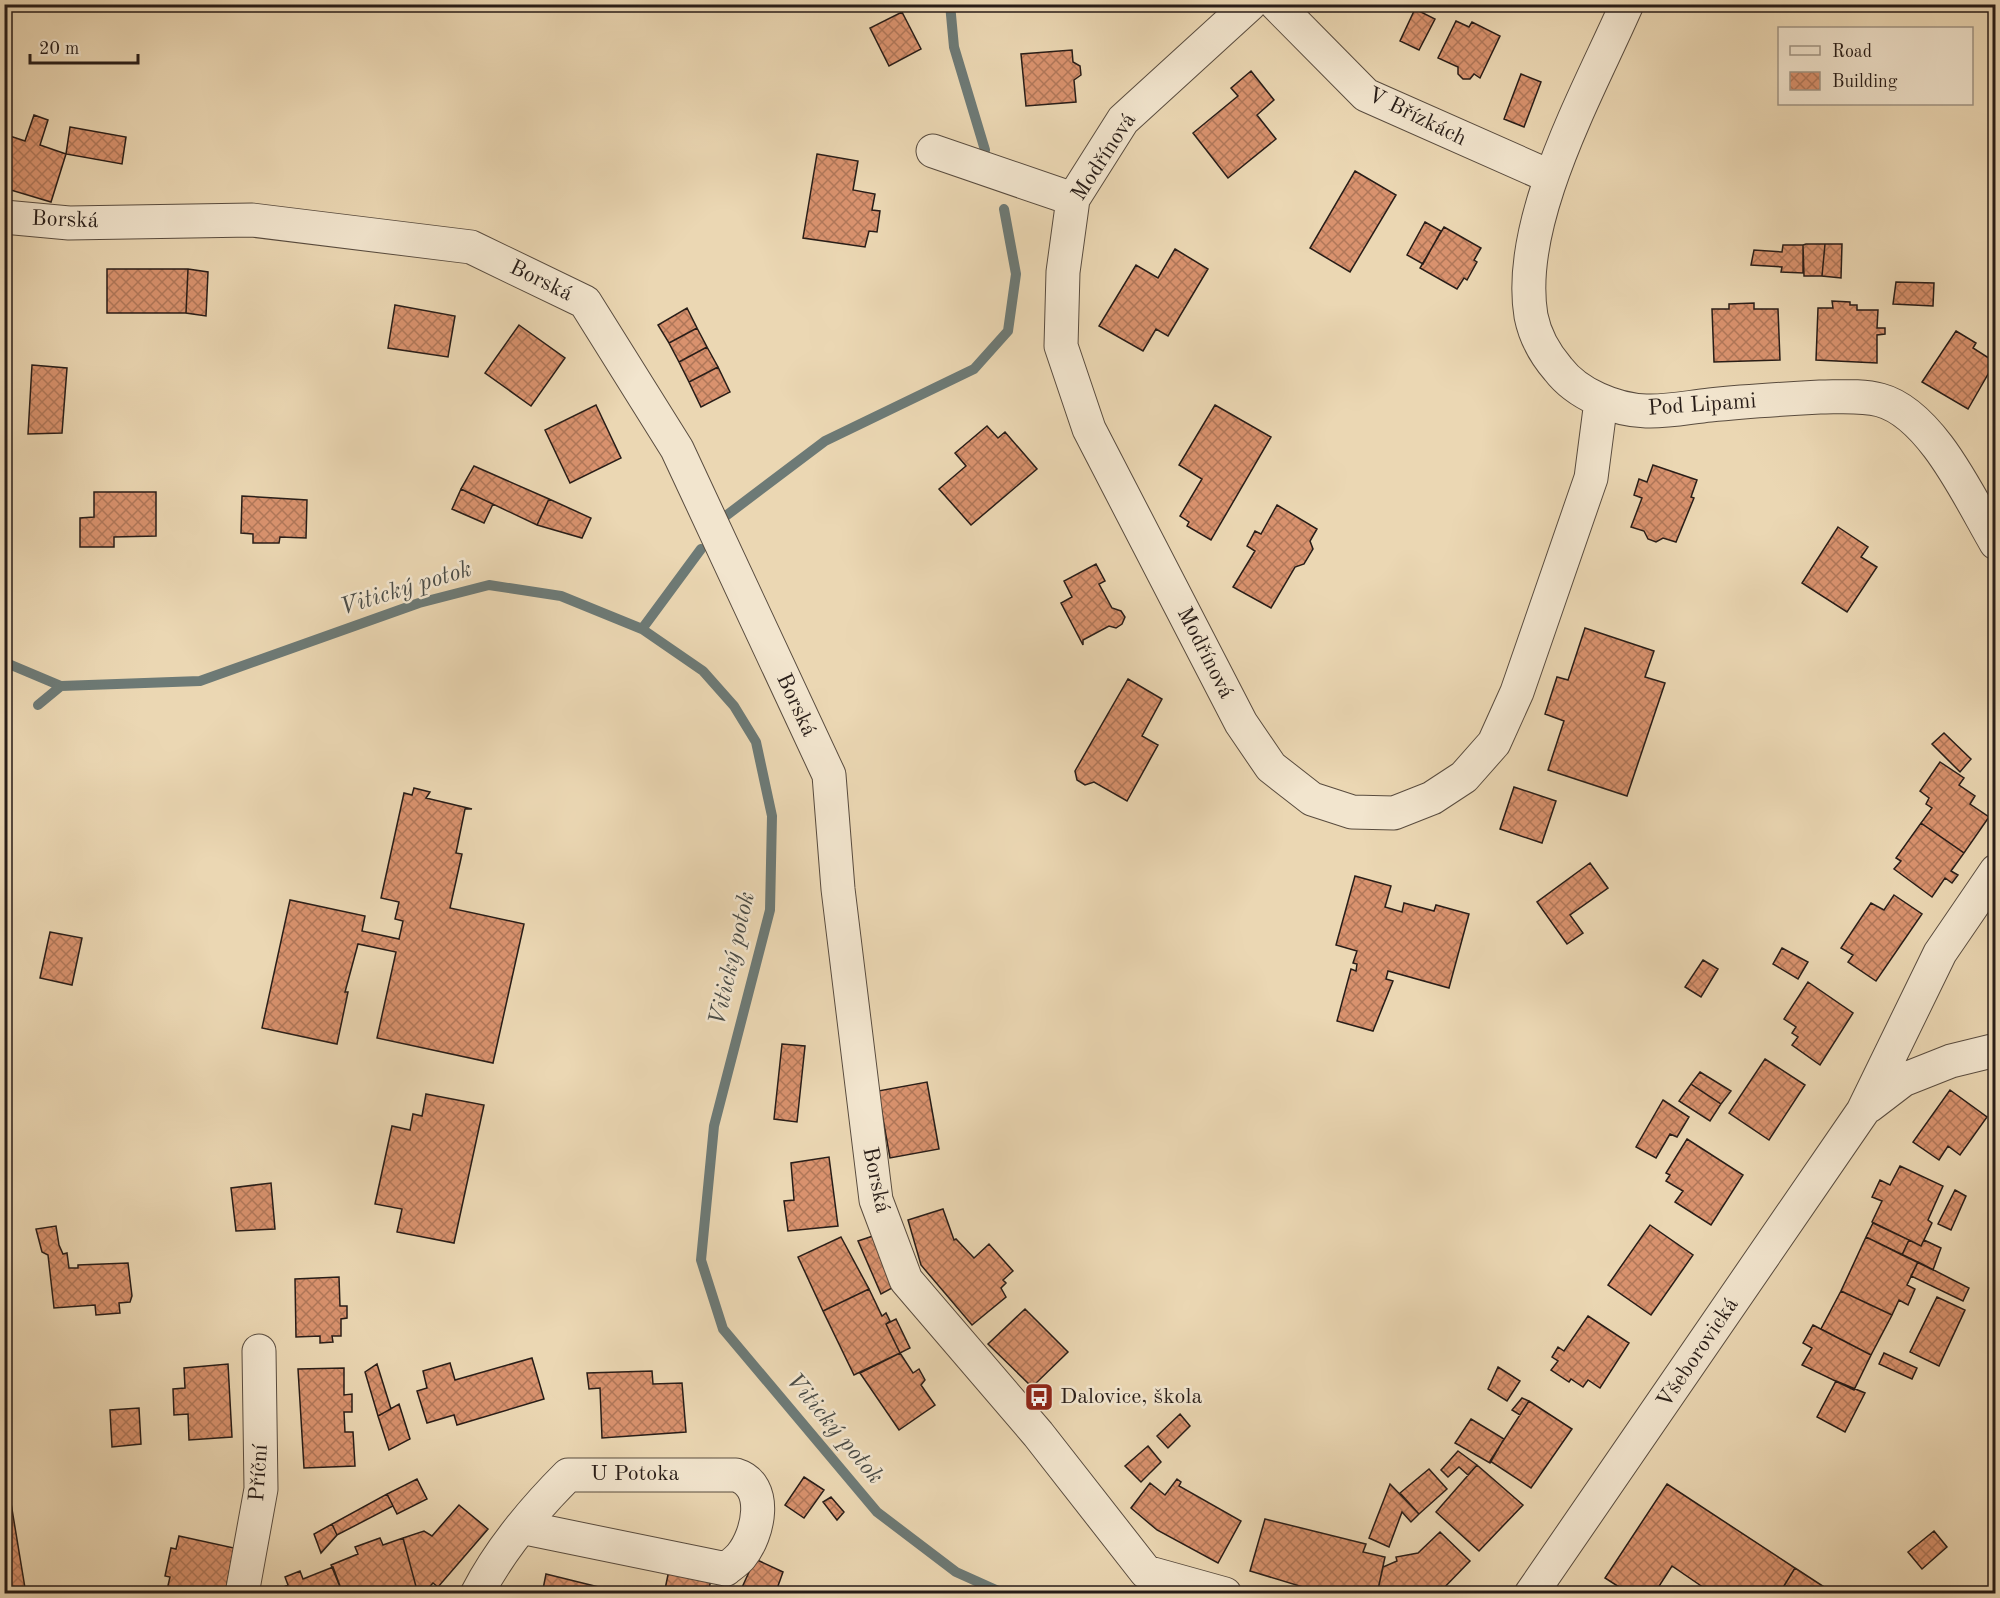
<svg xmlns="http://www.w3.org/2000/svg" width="2000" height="1598" font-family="'Old Standard TT',serif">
<defs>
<pattern id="building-cross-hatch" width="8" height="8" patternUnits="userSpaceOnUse" patternTransform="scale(1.5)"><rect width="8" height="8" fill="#d9926e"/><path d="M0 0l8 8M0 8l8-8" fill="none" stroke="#b07759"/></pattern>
</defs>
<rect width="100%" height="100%" fill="#ebd7b3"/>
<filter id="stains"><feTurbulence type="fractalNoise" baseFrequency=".00333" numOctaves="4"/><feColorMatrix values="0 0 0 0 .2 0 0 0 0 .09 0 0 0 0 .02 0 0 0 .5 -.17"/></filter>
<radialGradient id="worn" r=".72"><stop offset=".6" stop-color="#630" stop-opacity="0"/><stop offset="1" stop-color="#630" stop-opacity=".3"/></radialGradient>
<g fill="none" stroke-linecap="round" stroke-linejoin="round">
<path stroke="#6d7a76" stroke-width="10" d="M950 4 954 47 985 150
M723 518 825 441 974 369 1008 331 1016 274 1004 209
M642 629 701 549
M4 662 61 686 200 681 419 603 489 585 561 596 642 629 703 671 734 706 756 742 772 816 770 910 714 1126 701 1260 723 1329 877 1512 956 1572 1005 1594
M38 705 61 686"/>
</g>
<path fill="url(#building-cross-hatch)" stroke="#281d18" stroke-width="1.5" d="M1415 9 1435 19 1419 50 1400 41Z
M902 12 921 49 889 66 870 28Z
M1456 21 1469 27 1472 22 1500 36 1480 78 1474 74 1470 79H1463L1458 74V67L1438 58Z
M1072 50 1073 62 1080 66 1081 75 1074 80 1076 102 1026 106 1021 54Z
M1251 71 1274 100 1257 115 1276 139 1228 178 1193 133 1238 96 1231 88Z
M1521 74 1541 82 1524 127 1504 119Z
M34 115 48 120 40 145 66 154 51 202 4 188V134L25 141Z
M70 127 126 137 122 164 66 154Z
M817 154 858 161 853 190 875 194 872 210 880 211 877 232 869 231 865 247 803 238Z
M1355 171 1396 195 1350 272 1310 248Z
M1425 222 1441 231 1423 264 1407 255Z
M1444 227 1481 248 1474 260 1477 262 1467 280 1464 278 1457 289 1420 268Z
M1806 244H1825L1822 276H1804L1803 245Z
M1825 244H1842L1841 278 1822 276Z
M1783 245H1803V273L1781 272 1782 267 1751 265 1754 250 1782 252Z
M1175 249 1208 269 1168 336 1156 329 1143 351 1099 326 1136 265 1158 278Z
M107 269H188L186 313H107Z
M188 269 208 272 206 316 186 313Z
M1896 282 1934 283 1933 306 1893 304Z
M1832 301 1850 302V305H1857V310H1878L1877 328H1885V334L1877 335V363L1816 360 1818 308H1833Z
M1754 303V309H1778L1780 360 1714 362 1712 309H1729V304Z
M395 305 455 316 448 357 388 348Z
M687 308 697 328 669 343 658 325Z
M519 325 565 358 531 406 485 373Z
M697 328 707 347 679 362 669 343Z
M1956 331 1976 343 1973 348 1995 362 1968 409 1922 382Z
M707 347 718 367 689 382 679 362Z
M32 365 67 368 62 433 28 434Z
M718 367 730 392 701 407 689 382Z
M596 405 621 458 570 483 545 430Z
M1215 405 1271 437 1211 540 1187 526 1189 522 1180 516 1202 479 1179 465Z
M987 426 998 438 1005 432 1037 469 971 525 939 489 966 466 955 453Z
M1653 465 1697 480 1691 497 1694 498 1676 542 1663 538 1656 542 1648 539 1644 531 1631 527 1642 498 1634 495 1639 479 1647 482Z
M474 466 549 499 537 525 461 489Z
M461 489 493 504 484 523 452 509Z
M94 492H156V536L114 537V547H80V518L94 517Z
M242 496 307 500 306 538 280 537 279 543H253V534L241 533Z
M549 499 591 518 582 538 537 525Z
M1277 505 1317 529 1310 541 1313 549 1304 564 1295 567 1271 608 1233 587 1255 551 1247 546 1255 531 1261 534Z
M1838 527 1868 547 1861 557 1877 567 1847 612 1802 583Z
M1096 564 1105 581 1099 584 1112 608 1121 611 1125 617 1122 624 1116 628 1109 626 1083 640V645L1061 603 1072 597 1064 581Z
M4 579H8V610L4 609Z
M1585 628 1654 651 1645 677 1665 683 1627 796 1548 770 1564 721 1545 714 1557 677 1568 680Z
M1128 679 1162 699 1142 736 1158 745 1127 801 1094 782 1085 785 1077 780 1075 771Z
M1944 733 1971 759 1960 772 1932 744Z
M1940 762 1964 778 1959 785 1975 796 1970 804 1989 817 1964 853 1921 823 1932 808 1926 804 1929 798 1920 791Z
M1514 787 1556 801 1542 843 1500 829Z
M414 788 430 792 426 798 472 809H465L456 853 462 854 450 908 524 924 493 1063 377 1038 396 952 358 944 345 992H348L337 1044 262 1028 290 900 365 916 362 931 399 939 403 921 395 919 399 902 381 898 404 793 412 795Z
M1921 823 1964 853 1951 871 1958 875 1952 883 1945 878 1932 897 1894 869 1901 861 1896 858Z
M1590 863 1608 888 1570 915 1583 933 1567 944 1537 902Z
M1355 876 1391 886 1385 907 1402 912 1404 903 1434 911 1436 905 1469 914 1449 988 1388 971 1386 979 1393 981 1373 1031 1337 1021 1351 969 1356 971 1357 964 1353 963 1357 951 1336 945Z
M1894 895 1922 914 1876 981 1848 962 1853 955 1841 948 1871 903 1884 910Z
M50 932 82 938 72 985 40 978Z
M1782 948 1808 962 1798 979 1773 964Z
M1703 960 1718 969 1701 997 1685 987Z
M1808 982 1853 1013 1820 1065 1792 1045 1798 1037 1792 1033 1796 1027 1784 1019Z
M782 1044 805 1046 797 1122 774 1119Z
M1765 1059 1805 1085 1769 1140 1729 1113Z
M1700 1072 1731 1091 1721 1104 1691 1084Z
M927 1082 939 1149 890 1158 878 1091Z
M1691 1084 1721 1104 1710 1121 1679 1101Z
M1950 1090 1987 1117 1960 1155 1948 1146 1939 1160 1913 1142Z
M426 1094 484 1105 454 1243 397 1232 402 1209 375 1204 392 1126 410 1130 413 1114 422 1116Z
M1663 1100 1689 1117 1677 1137 1670 1134 1656 1158 1636 1147Z
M1687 1139 1743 1175 1711 1225 1675 1202 1683 1191 1666 1181 1670 1175 1666 1173Z
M829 1157 838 1226 788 1231 784 1201 794 1200 791 1163Z
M1900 1166 1943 1186 1928 1220 1932 1223 1921 1246 1872 1222 1882 1201 1872 1197 1880 1180 1890 1185Z
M271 1183 275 1229 236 1231 231 1188Z
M1955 1190 1966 1196 1951 1230 1938 1224Z
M943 1209 954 1240 956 1239 974 1258 989 1244 1013 1271 1003 1280 1006 1283 1001 1288 1006 1297 972 1325 921 1265 908 1220Z
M1873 1223 1909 1240 1902 1255 1866 1237Z
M1650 1225 1693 1255 1651 1315 1608 1285Z
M56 1226 59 1245 63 1254 67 1253 69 1268H78V1265L128 1263 132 1296 130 1302 119 1303 120 1313 96 1315 95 1305 54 1308 48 1255 42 1252 36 1229Z
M873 1236 894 1287 881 1294 858 1241Z
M841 1237 869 1289 823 1311 798 1257Z
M1866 1237 1918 1262 1907 1285 1915 1289 1908 1305 1899 1300 1892 1315 1841 1291Z
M1909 1240 1921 1246 1924 1240 1941 1248 1933 1270 1902 1255Z
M1918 1262 1969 1288 1963 1301 1911 1276Z
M339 1277 340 1306H347V1318L341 1319V1336H332L333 1342 320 1343V1336L296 1337 295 1279Z
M869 1289 882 1316 886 1313 890 1321 886 1324 900 1353 854 1375 823 1311Z
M1841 1291 1892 1315 1871 1355 1821 1329Z
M1937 1297 1965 1310 1939 1366 1910 1352Z
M1025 1309 1068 1352 1032 1387 988 1344Z
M1588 1316 1629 1343 1600 1388 1588 1380 1583 1387 1571 1379 1569 1382 1551 1370 1558 1361 1552 1357 1558 1347 1564 1351Z
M896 1319 910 1348 900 1353 886 1324Z
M1813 1325 1871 1355 1854 1390 1802 1365 1812 1348 1803 1343Z
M900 1353 913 1373 919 1369 925 1380 921 1385 935 1405 899 1430 860 1373Z
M1884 1353 1917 1368 1912 1379 1879 1364Z
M532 1358 544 1399 457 1425 454 1415 427 1423 417 1391 427 1388 423 1371 450 1363 455 1380Z
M228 1364 232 1437 189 1440 188 1414 174 1415 173 1389 185 1388 184 1368Z
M377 1364 391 1409 378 1416 365 1372Z
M1498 1367 1520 1381 1507 1401 1488 1389Z
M344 1368V1395L352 1394V1412H344L345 1432H353L355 1466 304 1468 298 1369Z
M652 1371 653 1384 682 1383 686 1432 602 1438 600 1388 589 1389 587 1373Z
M1836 1381 1865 1393 1845 1432 1817 1417Z
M1522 1398 1529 1401 1520 1415 1512 1410Z
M1529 1401 1572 1429 1531 1488 1490 1461Z
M399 1404 410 1439 389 1450 378 1416Z
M139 1408 141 1444 112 1447 110 1410Z
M1180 1414 1190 1426 1168 1448 1157 1436Z
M1471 1419 1504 1439 1490 1463 1455 1443Z
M1148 1446 1161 1462 1141 1482 1125 1466Z
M1458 1451 1477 1465 1468 1475 1459 1467 1448 1477 1441 1470Z
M1477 1465 1523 1505 1479 1551 1436 1512Z
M1429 1469 1447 1489 1419 1514 1400 1493Z
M804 1477 824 1490 804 1518 785 1505Z
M417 1479 427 1499 397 1514 387 1494Z
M1177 1479 1181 1482 1179 1486 1241 1521 1218 1563 1157 1530 1131 1508 1150 1483 1165 1495Z
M1390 1484 1419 1514 1411 1522 1402 1512 1389 1547 1369 1538Z
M1667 1484 1795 1568 1779 1594H1713L1672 1566 1654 1594H1630L1605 1578Z
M9 1491 26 1594H4V1492Z
M387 1494 393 1506 337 1535 332 1524Z
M831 1497 844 1512 837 1520 823 1502Z
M459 1505 488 1529 438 1587 433 1583 423 1594H418L403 1538 424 1531 432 1536Z
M1265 1519 1366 1544 1363 1552 1385 1557 1377 1594H1326L1250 1571Z
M332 1524 337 1535 321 1553 314 1534Z
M1934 1531 1947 1547 1922 1569 1908 1552Z
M1440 1532 1470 1561 1438 1594H1377L1383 1567 1397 1561 1396 1557 1418 1553Z
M179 1536 234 1548 225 1594H166L170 1577 165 1576 171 1548 176 1549Z
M380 1538 383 1545 403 1538 418 1594H343L331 1565 358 1554 355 1547Z
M755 1559 783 1572 778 1586 793 1594H739Z
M333 1567 343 1594H269L288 1585 285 1577 300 1571 303 1579Z
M1795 1568 1835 1594H1779Z
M669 1570 711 1579 708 1594H664Z
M546 1574 623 1593 542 1594Z"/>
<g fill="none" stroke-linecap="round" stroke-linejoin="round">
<g stroke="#594c3f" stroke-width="35">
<path id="minor" d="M1250 4 1123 120 1073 199 1063 272 1061 346 1089 429 1241 723 1271 767 1312 799 1352 812 1394 813 1432 798 1464 777 1494 743 1517 692 1591 478 1601 401
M1276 4 1366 95 1551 177
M1627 4C1589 91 1515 221 1531 316 1535 336 1545 354 1558 369 1577 394 1615 410 1646 411 1667 412 1690 407 1710 405 1747 401 1783 399 1820 397 1839 397 1862 395 1880 400 1932 414 1970 499 1996 543
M933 151 1073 199
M4 217 69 223 252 220 471 247 585 302 677 449 829 775 838 889 876 1200 906 1280 1038 1434 1146 1572 1225 1594
M1869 1106 1903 1080 1951 1061 1996 1050
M242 1594 261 1489 259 1351
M477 1594C500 1549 533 1510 568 1475H736C769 1485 759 1534 741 1556 737 1561 731 1565 726 1569L521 1527
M1531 1594 1863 1111 1940 953 1996 871"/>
</g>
<use href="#minor" stroke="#f2e5ce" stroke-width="33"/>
</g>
<defs>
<g id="bus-square" transform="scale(1.5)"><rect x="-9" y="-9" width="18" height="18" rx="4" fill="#8f2418" stroke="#f2e5ce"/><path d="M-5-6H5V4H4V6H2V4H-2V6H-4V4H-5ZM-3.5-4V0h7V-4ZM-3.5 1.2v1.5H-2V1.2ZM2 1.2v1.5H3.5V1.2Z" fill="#fff"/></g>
</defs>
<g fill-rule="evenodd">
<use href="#bus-square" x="1039" y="1397"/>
</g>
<g text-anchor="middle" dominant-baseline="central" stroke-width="5" stroke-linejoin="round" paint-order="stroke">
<g font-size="22" fill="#281d18" stroke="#f2e5ce">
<text transform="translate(1417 117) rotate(26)">V Břízkách</text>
<text transform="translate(1104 157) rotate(-57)">Modřínová</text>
<text transform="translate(65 220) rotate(2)">Borská</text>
<text transform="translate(541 281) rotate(26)">Borská</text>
<text transform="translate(1702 405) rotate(-4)">Pod Lipami</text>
<text transform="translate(1205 653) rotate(63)">Modřínová</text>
<text transform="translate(796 705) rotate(65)">Borská</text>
<text transform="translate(876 1180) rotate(78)">Borská</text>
<text transform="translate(1698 1353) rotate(-56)">Všeborovická</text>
<text transform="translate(259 1473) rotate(-86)">Příční</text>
<text x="635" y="1474">U Potoka</text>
</g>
<g font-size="22" fill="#281d18" stroke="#f2e5ce" text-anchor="start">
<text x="1060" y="1397">Dalovice, škola</text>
</g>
<g font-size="24" font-style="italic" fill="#4a4c47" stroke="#f2e5ce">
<text transform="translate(406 589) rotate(-17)">Vitický potok</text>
<text transform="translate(733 959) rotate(-77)">Vitický potok</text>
<text transform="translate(834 1429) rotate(50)">Vitický potok</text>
</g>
</g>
<rect width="2000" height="1598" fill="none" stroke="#ebd7b3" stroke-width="24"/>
<rect x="6" y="6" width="1988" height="1586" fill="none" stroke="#281d18" stroke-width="3"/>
<rect x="12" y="12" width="1976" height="1574" fill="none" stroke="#281d18" stroke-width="1.5"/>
<rect x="1778" y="27" width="195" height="78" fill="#f2e5ce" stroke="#a19585" stroke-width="1.5"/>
<rect x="1790" y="46" width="30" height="9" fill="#f2e5ce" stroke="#a19585" stroke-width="1.5"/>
<text x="1832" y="57" font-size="18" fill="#281d18">Road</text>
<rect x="1790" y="72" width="30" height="18" fill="url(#building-cross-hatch)" stroke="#a19585" stroke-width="1.5"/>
<text x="1832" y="87" font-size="18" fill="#281d18">Building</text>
<path d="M30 54v9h108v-9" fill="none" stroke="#281d18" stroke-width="3"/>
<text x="39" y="54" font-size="18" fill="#281d18" stroke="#f2e5ce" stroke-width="4.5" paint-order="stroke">20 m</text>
<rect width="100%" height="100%" filter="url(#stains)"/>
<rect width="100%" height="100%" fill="url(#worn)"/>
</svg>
